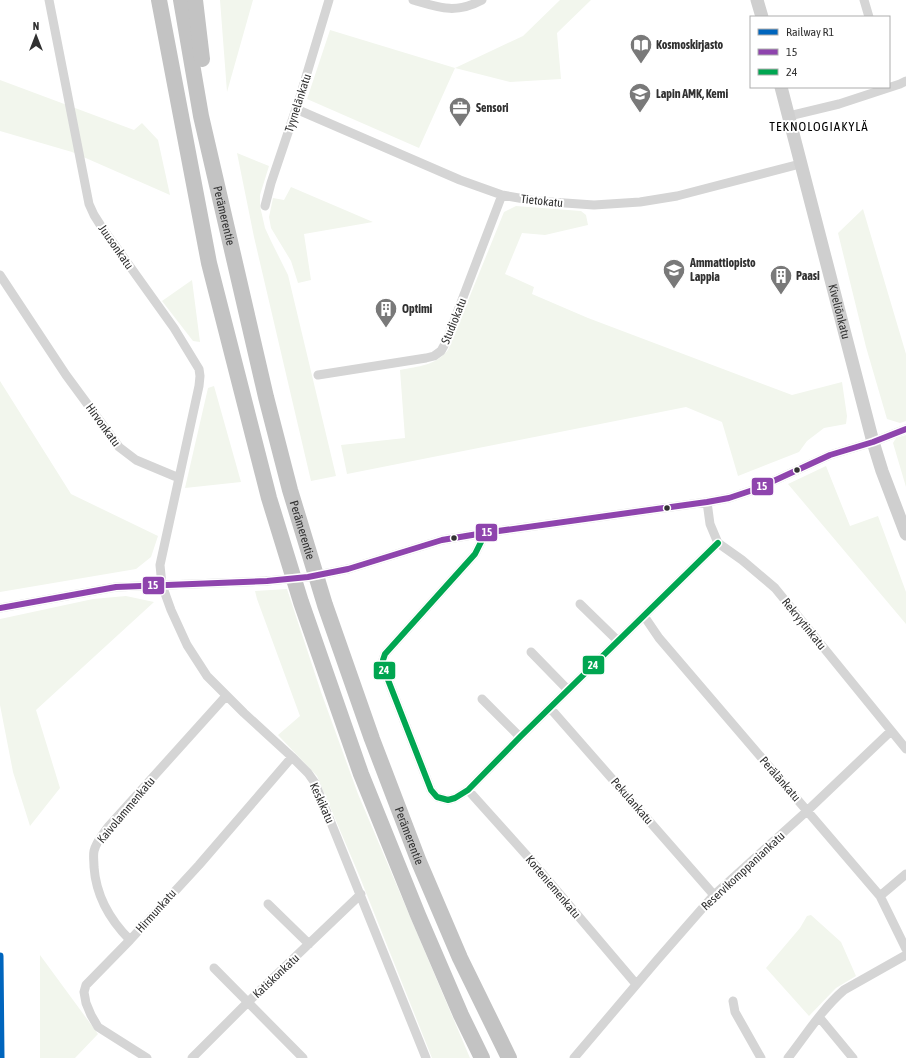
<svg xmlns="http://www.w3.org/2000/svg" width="906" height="1058" font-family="'Asap Condensed',sans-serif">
<rect width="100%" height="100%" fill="#fff"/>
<path fill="#f2f6ed" d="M220 0H253L227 92Z
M560 0H591L557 33 561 79 510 82 455 68 419 148 307 99 330 30 455 68 523 36Z
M0 80 134 130 142 123 158 140 170 195 72 152 0 131Z
M237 153 269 166 260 195V206L265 228 271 241 288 275 336 476 311 481 254 237Z
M291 187 373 222 304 234 311 280 298 283 291 261 271 228 269 217 273 198 284 200Z
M516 206 581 211 586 215 588 225 545 235 522 233 505 274 534 287 532 294 588 318 792 395 842 382 847 416 846 424 824 428 807 441 799 452 738 476 722 422 686 407 347 474 341 445 405 438 400 370C419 366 435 366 448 350L504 212Z
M863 209 906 354V421L900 423 887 419 866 347 838 233Z
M192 280 200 342 193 341 162 301Z
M0 381 71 494 158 536 151 557 136 569 0 592Z
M214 386 241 482 185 488 208 388Z
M906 435V487L893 443 896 438Z
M826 466 850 526 878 516 906 592V624L788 484Z
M287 589 321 692 358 794 470 1058H432L359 875 317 776 278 735 300 716 257 599 255 591Z
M126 596 154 602 36 710 60 788 30 826 13 772 0 705V619L93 599Z
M811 915 841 942 856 976 836 988 809 1016 766 968 800 928 807 916Z
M40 955 98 1034 75 1058H40Z"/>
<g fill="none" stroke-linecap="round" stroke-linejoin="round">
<path stroke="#d5d5d5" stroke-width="9" d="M49 0 89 204 94 215 101 226 174 328 199 369 200 376 199 386 179 478
M413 0C440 8 456 14 482 0
M864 0 869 17
M296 109 460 180 502 195 536 201 594 205 640 202 677 196 800 164
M789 116 839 104 900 84 906 81
M265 206 271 183 299 100 329 0
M0 275 66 375 119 447 136 460 179 478 160 565 162 585 171 610 187 645 207 676 244 713 292 757 308 773 315 783 426 1058
M318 375 426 358 434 356 441 351 446 342 502 195
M707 502 710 524 718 543 742 560 775 588 906 749
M484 533 481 542 475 554 385 654 383 660V667L431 790 437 797 448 800 455 798 468 790 520 737 718 543
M348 569 442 540 484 533 707 502 729 498 756 489 830 455 873 442 906 429
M580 604 618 641
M0 608 116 587 267 581
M644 616 659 638 880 896 906 949
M531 652 568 690
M482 699 520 737
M550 708 714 895
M468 790 529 858 636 984
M880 896 906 874
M268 904 309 944
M130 940C110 920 96 895 94 867 94 861 93 856 94 851 96 842 103 834 108 827L226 696
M214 968 303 1058
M733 1001 735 1012 761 1058
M819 1017 853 1058
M147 1058 98 1027 91 1015 86 1003 84 992 86 985 130 940 199 865 292 757
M192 1058 247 1003 361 894
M574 1058 658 959 714 895 807 811 891 731
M788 1058C806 1035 822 1009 844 990L906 955"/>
<g stroke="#cfcfcf" stroke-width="13">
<path d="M757 0 762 17"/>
<path id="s1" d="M781 87 873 442 882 471 906 534"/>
</g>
<g stroke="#c3c3c3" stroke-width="16">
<path d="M159 0 209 263 269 498 301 602 361 774 418 915 461 1015 482 1058"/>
<path id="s2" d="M181 0 201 116 266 397 290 490 325 605 372 739 419 862 460 958 509 1058"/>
<path d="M195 0 202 59"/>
</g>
<path stroke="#d5d5d5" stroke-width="9" d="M267 581 308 577 348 569"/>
<g stroke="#fff" stroke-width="9">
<path id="bus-1" d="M0 608 116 587 267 581 308 577 348 569 442 540 484 533 707 502 729 498 756 489 830 455 873 442 906 429"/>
</g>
<g stroke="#fff" stroke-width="9">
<path id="bus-2" d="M484 533 481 542 475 554 385 654 383 660V667L431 790 437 797 448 800 455 798 468 790 520 737 718 543"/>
</g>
<use href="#bus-1" stroke="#8e44ad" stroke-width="6"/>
<use href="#bus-2" stroke="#00a651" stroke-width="6"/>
<g stroke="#fff" stroke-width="10">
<path id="rail-1" d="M0 956 1 1058"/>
</g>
<use href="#rail-1" stroke="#0065bd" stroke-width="7"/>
</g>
<defs>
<g id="library-pin" transform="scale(1.15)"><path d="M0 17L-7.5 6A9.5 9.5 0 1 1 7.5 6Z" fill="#797979" stroke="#fff"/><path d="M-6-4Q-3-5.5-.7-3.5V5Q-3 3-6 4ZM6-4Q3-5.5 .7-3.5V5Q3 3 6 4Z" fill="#fff"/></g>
<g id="university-pin" transform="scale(1.15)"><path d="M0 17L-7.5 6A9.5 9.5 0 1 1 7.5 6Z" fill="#797979" stroke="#fff"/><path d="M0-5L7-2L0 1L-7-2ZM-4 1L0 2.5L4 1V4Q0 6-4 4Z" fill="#fff"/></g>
<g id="office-pin" transform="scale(1.15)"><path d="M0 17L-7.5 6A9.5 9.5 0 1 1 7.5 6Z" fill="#797979" stroke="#fff"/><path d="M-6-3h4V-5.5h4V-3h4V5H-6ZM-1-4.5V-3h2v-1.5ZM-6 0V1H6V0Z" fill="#fff"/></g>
<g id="school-pin" transform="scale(1.15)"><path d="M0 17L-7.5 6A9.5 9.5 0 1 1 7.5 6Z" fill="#797979" stroke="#fff"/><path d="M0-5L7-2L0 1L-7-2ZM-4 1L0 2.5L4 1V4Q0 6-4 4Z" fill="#fff"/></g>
<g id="building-pin" transform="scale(1.15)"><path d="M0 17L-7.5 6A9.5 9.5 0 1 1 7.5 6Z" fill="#797979" stroke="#fff"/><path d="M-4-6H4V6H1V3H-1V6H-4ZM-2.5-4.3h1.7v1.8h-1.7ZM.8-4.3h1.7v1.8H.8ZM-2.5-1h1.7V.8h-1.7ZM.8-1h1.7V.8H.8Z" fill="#fff"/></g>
</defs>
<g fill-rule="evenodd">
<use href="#library-pin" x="641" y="45"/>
<use href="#university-pin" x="640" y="94"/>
<use href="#office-pin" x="460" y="108"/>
<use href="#school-pin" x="674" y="270"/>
<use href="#building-pin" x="781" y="276"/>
<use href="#building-pin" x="386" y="309"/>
</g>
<g fill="#313131" stroke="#fff" stroke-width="1.5">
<circle cx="797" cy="470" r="3.5"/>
<circle cx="667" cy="508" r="3.5"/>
<circle cx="454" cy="538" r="3.5"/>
</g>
<g text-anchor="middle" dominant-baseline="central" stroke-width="4" stroke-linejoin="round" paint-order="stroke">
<g font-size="12" font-weight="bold" fill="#313131" stroke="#fff" text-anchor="start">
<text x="656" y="45">Kosmoskirjasto</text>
<text x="656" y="94">Lapin AMK, Kemi</text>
<text x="476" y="108">Sensori</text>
<text x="690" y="263">Ammattiopisto<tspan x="690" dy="14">Lappia</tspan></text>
<text x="796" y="276">Paasi</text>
<text x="402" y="309">Optimi</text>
</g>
<g font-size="12" fill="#313131" stroke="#fff">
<text transform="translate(298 103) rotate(-72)">Tyynelänkatu</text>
<text transform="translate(542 201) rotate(6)">Tietokatu</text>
<text stroke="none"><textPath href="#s2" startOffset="220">Perämerentie</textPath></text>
<text transform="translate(116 247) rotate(55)">Juusonkatu</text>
<text stroke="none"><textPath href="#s1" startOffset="232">Kiveliönkatu</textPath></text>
<text transform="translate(454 321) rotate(-68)">Studiokatu</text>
<text transform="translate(103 425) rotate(54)">Hirvonkatu</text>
<text stroke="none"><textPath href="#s2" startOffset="544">Perämerentie</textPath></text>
<text transform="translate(804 624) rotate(51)">Rekryytinkatu</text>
<text transform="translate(780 779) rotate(49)">Perälänkatu</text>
<text transform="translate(632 801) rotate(49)">Pekulankatu</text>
<text transform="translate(322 803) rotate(66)">Keskikatu</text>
<text transform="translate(126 810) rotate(-50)">Kaivolammenkatu</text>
<text stroke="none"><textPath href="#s2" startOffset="868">Perämerentie</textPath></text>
<text transform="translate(743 871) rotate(-43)">Reservikomppaniankatu</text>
<text transform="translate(553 887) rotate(50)">Korteniemenkatu</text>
<text transform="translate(156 911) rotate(-48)">Hirmunkatu</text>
<text transform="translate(276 976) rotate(-43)">Katiskonkatu</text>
</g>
<g font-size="13" letter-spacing="1" fill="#000" stroke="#fff">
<text x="819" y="126">TEKNOLOGIAKYLÄ</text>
</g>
</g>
<g stroke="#fff" stroke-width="1.5">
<rect x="751" y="477" width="23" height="19" rx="4" fill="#8e44ad"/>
<rect x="475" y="523" width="23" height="19" rx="4" fill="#8e44ad"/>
<rect x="142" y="576" width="23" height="19" rx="4" fill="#8e44ad"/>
<rect x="582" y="655" width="23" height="20" rx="4" fill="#00a651"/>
<rect x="373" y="661" width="23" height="19" rx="4" fill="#00a651"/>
</g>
<g font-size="11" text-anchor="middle" font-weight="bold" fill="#fff">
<text x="762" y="490">15</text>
<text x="487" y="536">15</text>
<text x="153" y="589">15</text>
<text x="593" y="669">24</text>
<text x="384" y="674">24</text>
</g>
<rect x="750" y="16" width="140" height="72" fill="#ffffff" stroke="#adadad"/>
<rect x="758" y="29" width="20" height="6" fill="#0065bd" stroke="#adadad"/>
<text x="786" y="36" font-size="12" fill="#313131">Railway R1</text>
<rect x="758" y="49" width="20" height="6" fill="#8e44ad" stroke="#adadad"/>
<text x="786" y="56" font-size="12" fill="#313131">15</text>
<rect x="758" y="69" width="20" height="6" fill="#00a651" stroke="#adadad"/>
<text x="786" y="76" font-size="12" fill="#313131">24</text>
<g transform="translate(36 36)" stroke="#ffffff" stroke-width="3" paint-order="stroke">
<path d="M0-3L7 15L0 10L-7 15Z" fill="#313131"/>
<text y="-6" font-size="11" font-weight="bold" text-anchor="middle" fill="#313131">N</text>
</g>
</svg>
